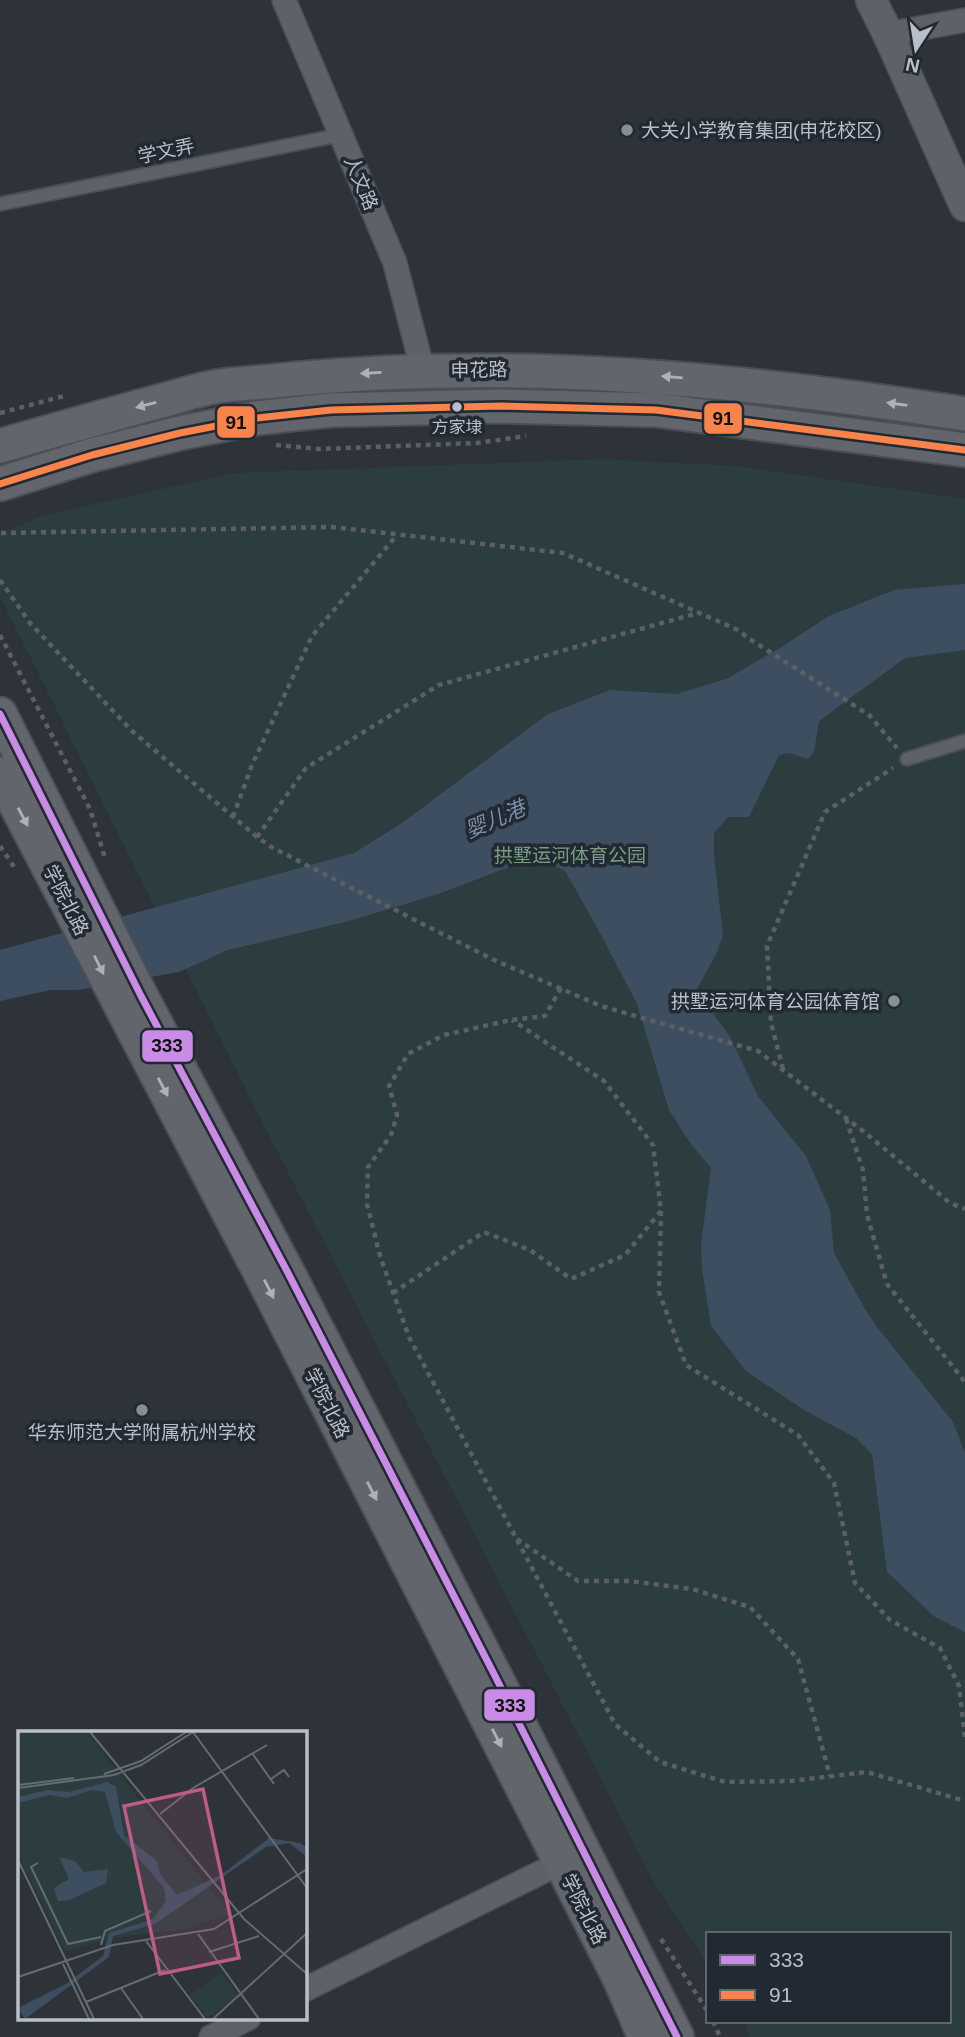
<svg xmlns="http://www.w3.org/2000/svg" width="965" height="2037" font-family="Arial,'Noto Sans SC',sans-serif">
<rect width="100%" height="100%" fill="#2d3339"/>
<path fill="#2b3d3f" d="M603 459 736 466 965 499V2037H750L744 2021H949V1934H708V1965L654 1882 262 1122 0 597V534L41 516 234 473Z"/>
<path fill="#3e4e61" d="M965 584V650L905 658 819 721 814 752 808 759 790 753 779 755 749 817H728L714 833V855L723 936 716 954 696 991 729 1035 758 1096 806 1156 830 1210 834 1253 865 1309 877 1327 953 1422 965 1453V1632L935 1617 887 1572 872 1454 856 1438 804 1410 746 1371 711 1326 702 1269 701 1244 711 1168 691 1144 669 1110 637 1004 598 929 565 871 536 857 438 894 349 921 228 950 179 972 78 990H50L0 1001V950L354 853 402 823 548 714 610 690 676 694 726 679 780 648 829 616 894 590Z"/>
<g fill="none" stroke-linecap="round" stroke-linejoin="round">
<g stroke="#4b4f54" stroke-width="16">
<path id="service" d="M0 204 340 135
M907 759 965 741"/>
</g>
<g stroke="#4b4f54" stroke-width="26">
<path id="minor" d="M284 0 395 263 423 371
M888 34 965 20
M304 1990 560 1863
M211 2037 249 2018"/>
</g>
<g stroke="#4b4f54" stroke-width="33">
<path id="tertiary" d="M871 0 888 34 965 206"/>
</g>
<g stroke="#4b4f54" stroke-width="37">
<path id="secondary" d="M0 446C51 431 102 417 153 403 175 398 198 389 220 386 244 383 269 382 294 379 522 358 740 379 965 414
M0 484 92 455 180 433 257 418 331 410 502 406 656 410 965 450
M0 714 141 996 288 1273 495 1676 677 2037
M0 774 263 1278 619 1977 645 2037"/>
</g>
<path stroke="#5b6064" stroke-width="4.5" stroke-dasharray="5 5" stroke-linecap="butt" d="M0 413 64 396
M276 445 320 449 477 443 526 436
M1 533 332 527 563 553 738 630 748 638 869 715 897 748
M0 580 30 623 132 731 257 837 273 848 494 960 601 1006 758 1051 863 1131 950 1203 965 1209
M0 635 90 809 105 858
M233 817 252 765 312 636 397 535
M257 837 306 768 439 685 698 613
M0 846 16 870
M561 988 545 1016 511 1020 444 1035 408 1054 389 1086 397 1115 391 1135 368 1167 367 1204 380 1256 409 1337 615 1724 660 1762 725 1782 791 1781 867 1772 965 1801
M783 1069 771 1023 767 946 825 812 893 768
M846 1119 863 1170 867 1215 887 1284 965 1382
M661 1211 659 1292 686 1365 798 1435 834 1483 855 1583 890 1620 940 1648 959 1686 965 1738
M393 1293 484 1232 530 1250 571 1279 625 1255 661 1211 653 1145 604 1081 512 1020
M517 1539 578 1581H629L692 1589 750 1607 798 1659 830 1776
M661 1939 708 2012
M713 2021 720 2037"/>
<use href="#service" stroke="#5e6167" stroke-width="12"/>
<use href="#minor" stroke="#5e6167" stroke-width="23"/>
<use href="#tertiary" stroke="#5e6167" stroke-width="30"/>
<use href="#secondary" stroke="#62656c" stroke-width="33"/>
<g stroke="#212933" stroke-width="12">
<path id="bus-1" d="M0 714 141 996 288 1273 495 1676 677 2037"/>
</g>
<g stroke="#212933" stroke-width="12">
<path id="bus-2" d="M0 484 92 455 180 433 257 418 331 410 502 406 656 410 965 450"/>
</g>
<use href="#bus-1" stroke="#ca8be6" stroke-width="7"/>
<use href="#bus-2" stroke="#f8844c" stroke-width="7"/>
</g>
<defs><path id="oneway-solid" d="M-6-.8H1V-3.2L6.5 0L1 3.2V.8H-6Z" transform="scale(1.75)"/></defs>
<g fill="#acb2bb">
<use href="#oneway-solid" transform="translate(371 373) rotate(177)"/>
<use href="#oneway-solid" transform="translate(672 377) rotate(-175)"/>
<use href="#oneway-solid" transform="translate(897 404) rotate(-172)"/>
<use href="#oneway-solid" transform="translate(146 405) rotate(165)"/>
<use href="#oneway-solid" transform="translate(23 817) rotate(62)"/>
<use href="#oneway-solid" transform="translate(99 965) rotate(63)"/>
<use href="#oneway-solid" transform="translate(163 1087) rotate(62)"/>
<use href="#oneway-solid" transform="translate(269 1289) rotate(63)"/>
<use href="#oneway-solid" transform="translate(372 1491) rotate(63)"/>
<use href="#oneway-solid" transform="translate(497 1738) rotate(63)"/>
</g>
<g fill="#888e97" stroke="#212933" stroke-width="2.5">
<circle cx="627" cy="130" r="7"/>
<circle cx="894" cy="1001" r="7"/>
<circle cx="142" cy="1410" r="7"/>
</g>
<circle fill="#b9bfc9" stroke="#212933" stroke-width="2.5" cx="457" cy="407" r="6"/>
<g text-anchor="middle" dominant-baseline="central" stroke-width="7" stroke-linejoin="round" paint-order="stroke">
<g font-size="17" fill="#b9bfc9" stroke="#212933">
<text x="457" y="427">方家埭</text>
</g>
<g font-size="19" fill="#b9bfc9" stroke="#212933" text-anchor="start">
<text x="641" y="130">大关小学教育集团(申花校区)</text>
<text x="880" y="1001" text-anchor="end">拱墅运河体育公园体育馆</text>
<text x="142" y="1432" text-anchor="middle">华东师范大学附属杭州学校</text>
</g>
<g font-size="19" fill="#b9bfc9" stroke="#212933">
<text transform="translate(166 151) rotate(-12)">学文弄</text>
<text transform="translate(361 183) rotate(67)">人文路</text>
<text transform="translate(479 370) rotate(-1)">申花路</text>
<text transform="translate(66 900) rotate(63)">学院北路</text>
<text transform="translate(327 1403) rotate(63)">学院北路</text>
<text transform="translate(584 1909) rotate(63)">学院北路</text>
</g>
<g font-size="19" fill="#799c80" stroke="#212933">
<text x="570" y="855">拱墅运河体育公园</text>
</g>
<g font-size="21" font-style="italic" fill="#7c91a9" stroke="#212933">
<text transform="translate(495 819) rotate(-23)">婴儿港</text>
</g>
</g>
<g transform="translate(18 1731)">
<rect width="289" height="289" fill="#2d3339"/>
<path d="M0 1H68L212 183 163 199 106 205 47 220 0 123ZM203 242 220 264 190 287 171 264Z" fill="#2b3d3f"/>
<path d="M89 51 98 56 106 104 139 130 142 143 159 164 203 144 251 107 282 112 289 117V126L271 112 248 116 137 193 95 205 91 226 7 288 0 277 48 253 85 225 91 202 135 188 148 170 146 157 98 101 87 61 74 59 49 67 31 64 0 72V66L29 59 51 61ZM41 126 57 130 66 141 90 138 88 152 52 169 40 170 36 157 51 148Z" fill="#3e4e61"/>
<path fill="none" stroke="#656b73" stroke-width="2" d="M72 1 226 188 289 243M175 1 289 157M234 22 256 53M86 43 123 30 168 1M253 48 266 39 271 46M0 54 56 47M0 57 96 44 123 34 175 1M142 83 175 57 249 14M0 129 76 288M20 132 13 136 50 213 83 206M180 203 241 288M128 210 187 288M83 214 87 200 133 180M191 221 241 205M45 233 71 288M0 246 95 214 196 198 289 138M103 257 125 288M68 271 147 239M195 288 289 202"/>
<path fill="#be5b87" fill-opacity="0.15" stroke="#be5b87" stroke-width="3.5" d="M185 58 221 227 142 243 106 75Z"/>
<rect width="289" height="289" fill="none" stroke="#b9bfc9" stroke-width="3.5"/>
</g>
<g stroke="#212933" stroke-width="2.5">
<rect x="703" y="402" width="40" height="33" rx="7" fill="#f8844c"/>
<rect x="216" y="405" width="40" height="34" rx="7" fill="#f8844c"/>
<rect x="141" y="1029" width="53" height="34" rx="7" fill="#ca8be6"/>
<rect x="483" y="1688" width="53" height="34" rx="7" fill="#ca8be6"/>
</g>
<g font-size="19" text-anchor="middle" font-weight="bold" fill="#111">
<text x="723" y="425">91</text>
<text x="236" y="429">91</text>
<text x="167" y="1052">333</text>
<text x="510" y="1712">333</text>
</g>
<rect x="706" y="1932" width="245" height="91" fill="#212933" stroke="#5e656f" stroke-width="2"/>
<rect x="720" y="1955" width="35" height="10" fill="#ca8be6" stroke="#5e656f" stroke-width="2"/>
<text x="769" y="1967" font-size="21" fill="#b9bfc9">333</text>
<rect x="720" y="1990" width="35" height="10" fill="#f8844c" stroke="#5e656f" stroke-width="2"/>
<text x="769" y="2002" font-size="21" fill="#b9bfc9">91</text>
<g transform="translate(916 49) rotate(192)" stroke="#212933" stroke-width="5" paint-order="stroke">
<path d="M0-5L12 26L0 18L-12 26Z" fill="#b9bfc9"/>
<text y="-10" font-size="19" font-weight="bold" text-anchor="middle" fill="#b9bfc9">N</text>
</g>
</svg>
